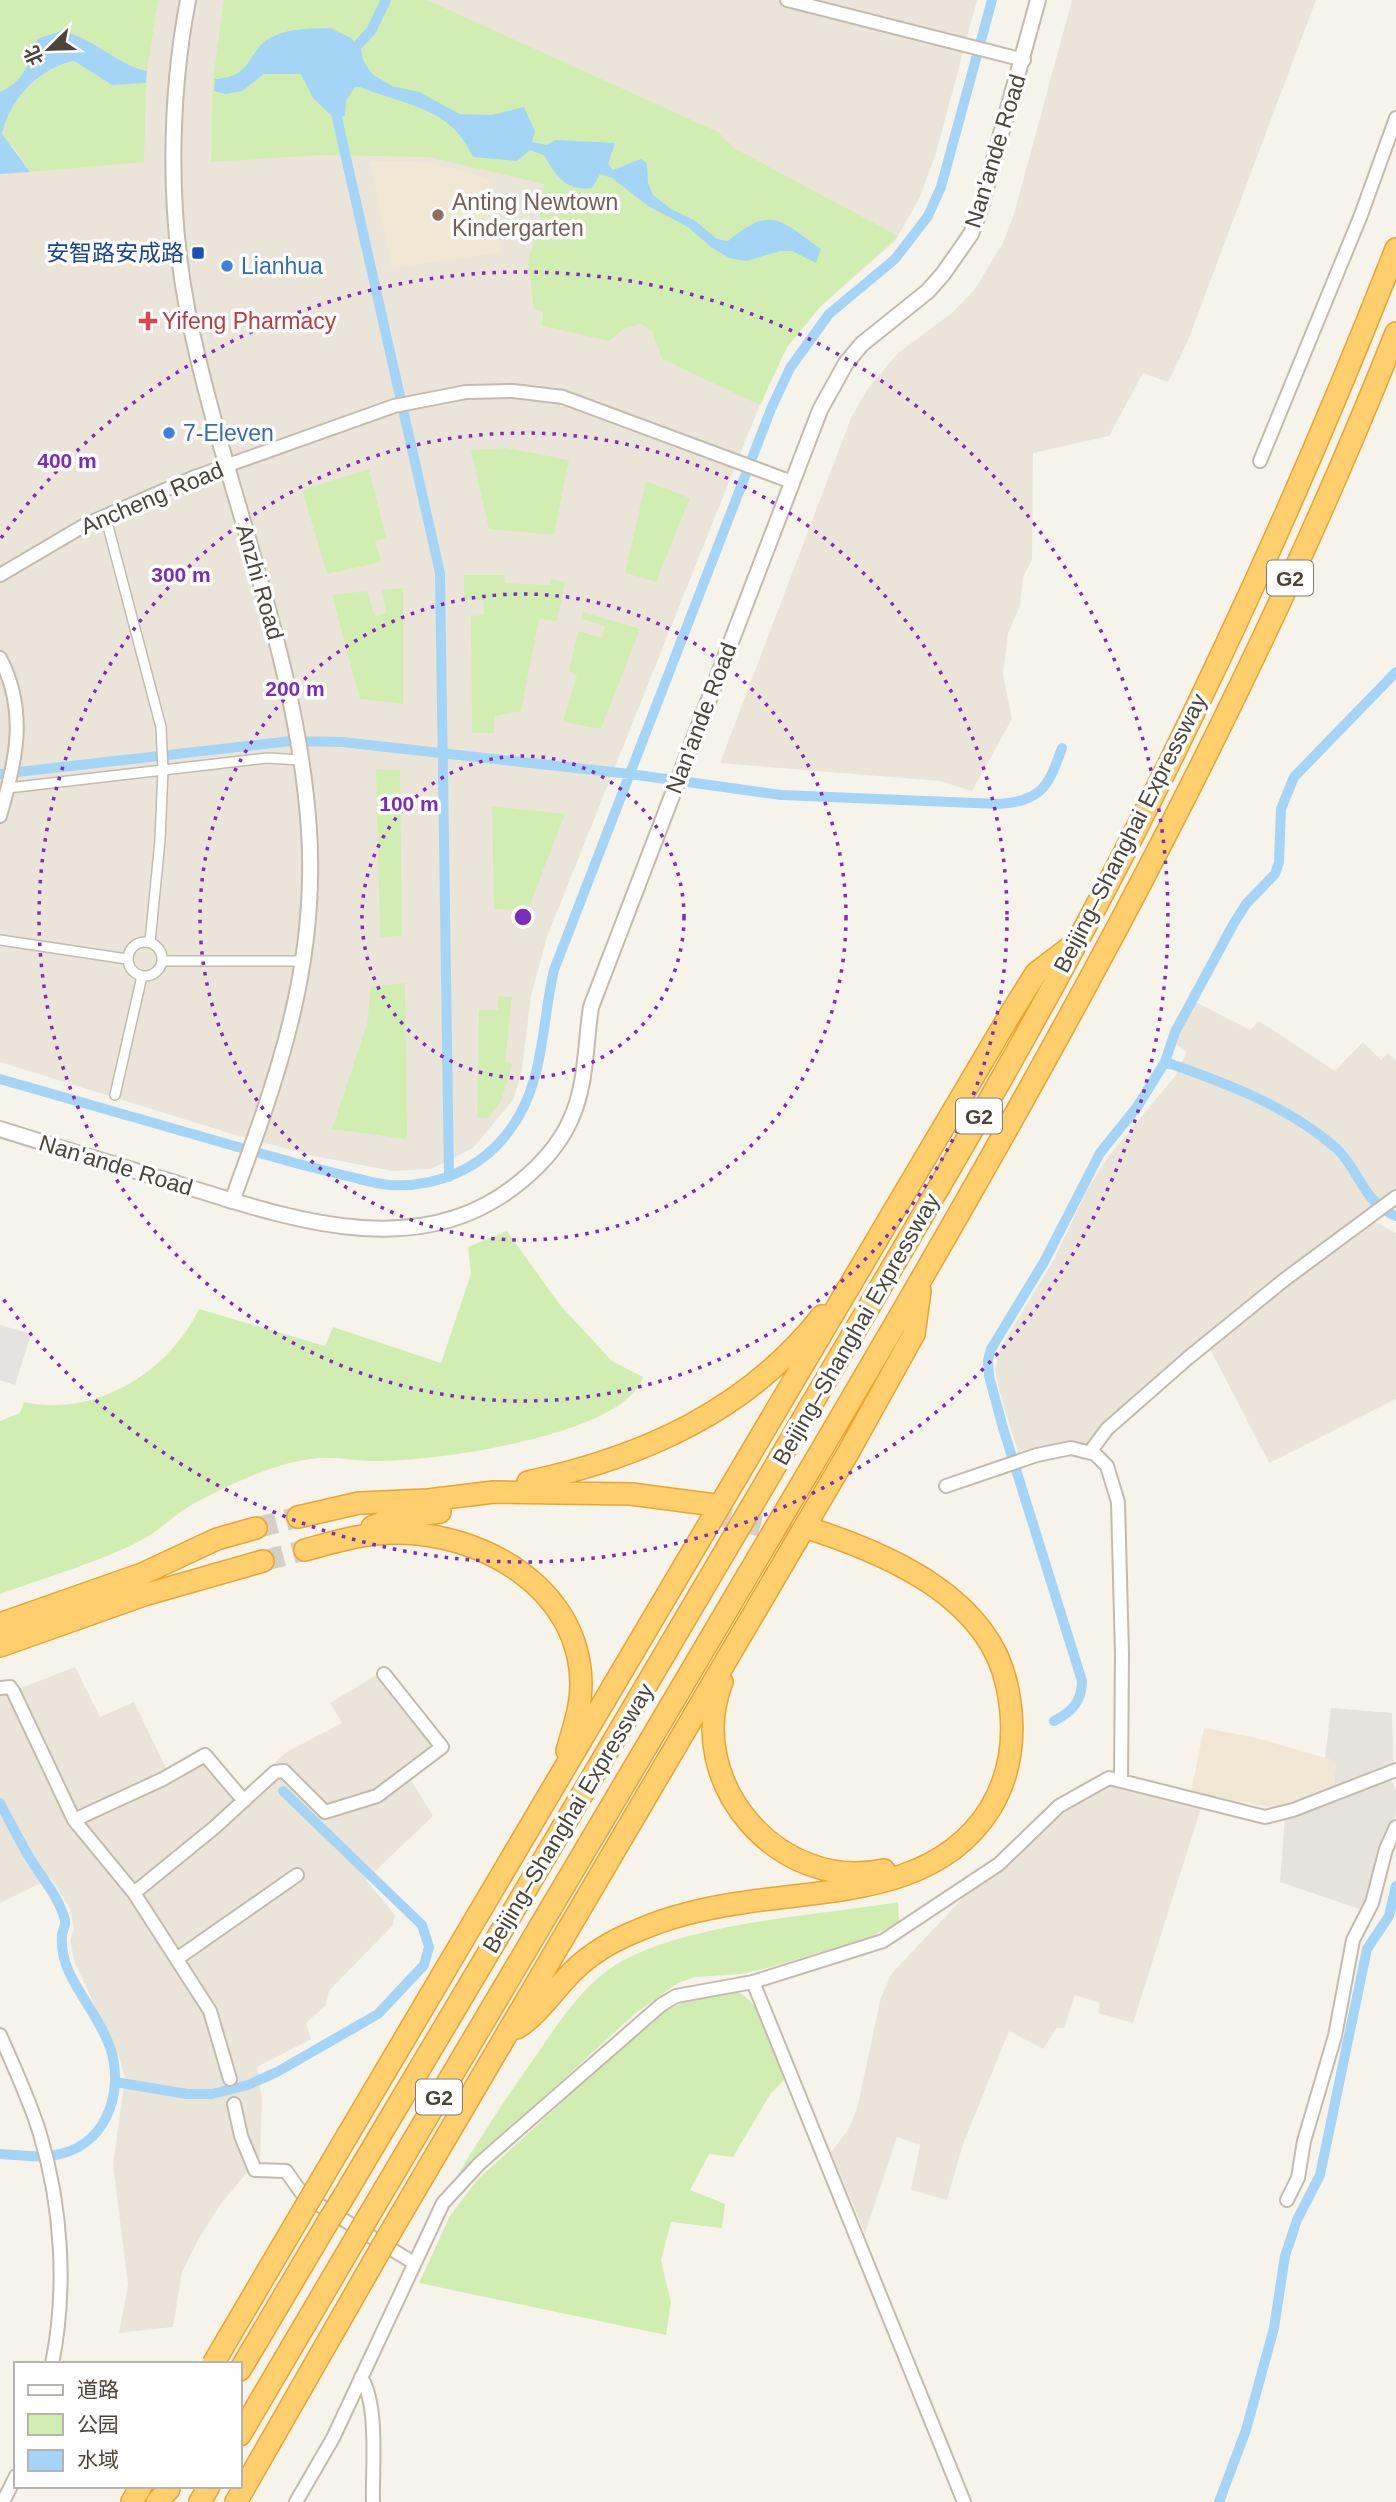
<svg xmlns="http://www.w3.org/2000/svg" width="1396" height="2502" font-family="Arial,'Noto Sans SC',sans-serif">
<rect width="100%" height="100%" fill="#f6f3eb"/>
<path fill="#ebe5d9" d="M0 0H977L936 153 920 197 895 241 821 306 787 347 769 382 547 937 531 996 521 1076 513 1100 473 1148 431 1169 393 1171 314 1156 232 1134 0 1062Z
M1072 0H1316L1187 343 1168 382 1143 373 1109 436 1033 453 1032 560 1023 577 1020 606 1008 633 1003 675 1012 719 972 791 940 781 720 763 851 418 866 391 898 353 952 313 975 289 1003 243 1014 214Z
M1192 1000 1250 1030 1259 1021 1335 1071 1363 1042 1381 1060 1388 1053 1396 1061V1197L1370 1219 1396 1233V1399L1269 1463 1208 1345 1108 1431 1097 1447 1078 1442 1019 1455 999 1390 995 1369 1000 1349 1053 1261 1087 1190 1108 1157 1176 1075 1187 1051 1170 1041Z
M75 1667 100 1717 134 1702 169 1774 212 1752 229 1780 243 1795 285 1753 342 1723 330 1703 383 1671 447 1750 409 1777 433 1816 366 1880 395 1915 393 1925 329 1991 326 2005 306 2023 311 2039 257 2067 262 2100 260 2157 219 2206 197 2242 182 2272 173 2327 119 2333 128 2285 113 2164 125 2078 119 2057 75 1963 70 1940 74 1929 70 1909 51 1878 0 1903V1683L8 1681 13 1691Z
M1118 1785 1201 1808 1133 2023 1098 2013 1100 2003 1075 1995 1064 2028H1057L1043 2049 1009 2031 963 2144 947 2200 911 2190 920 2145 897 2137 865 2233 831 2152 848 2130 857 2109 881 1997 892 1973 963 1898 1015 1858 1065 1811 1094 1792Z"/>
<path fill="#e6e2dc" d="M1331 1708 1392 1713 1393 1762 1334 1786 1336 1762 1325 1759Z
M1390 1777 1396 1791V1813L1365 1911 1280 1882 1285 1818Z"/>
<path fill="#f0e8d4" d="M370 161 428 162 488 178 501 252 392 268Z
M1204 1728 1253 1737 1336 1761 1334 1786 1274 1808 1191 1792Z"/>
<path fill="#d2edb2" d="M0 0H158L147 71 113 58 37 39C31 62 23 82 0 92Z
M224 0H427L718 132 734 148 898 236 821 306 787 347 760 405 662 359 652 331 641 324 623 329 609 341 542 326 543 312 534 309 528 260 539 226 544 184 428 157 323 155 211 162 213 79Z
M74 61 112 85 146 83 144 162 30 172 14 147 3 139C0 104 44 67 74 61Z
M507 448 569 460 554 535 489 529 471 450Z
M369 469 386 538 375 541 381 562 327 574 302 490Z
M646 481 690 498 656 582 625 573Z
M464 575H504L505 583 550 585 551 579 565 582 557 621 539 619 521 711 495 716 494 733H472L471 616 484 615 483 600H464Z
M403 588V704L360 699 332 595 367 591 375 616 386 613 382 590Z
M583 612 640 629 601 729 563 722 577 674 569 671 578 631 602 638 605 626 582 619Z
M376 769 400 770 402 936 380 937Z
M492 806 565 814 528 910 494 909Z
M405 983 407 1139 332 1129 367 1024 371 987Z
M498 996 512 997 505 1062 513 1063 501 1101 488 1118H477L479 1010H498Z
M507 1231 560 1305 612 1361 643 1377C625 1436 431 1462 374 1461 353 1461 333 1455 311 1459 272 1464 231 1484 197 1502 176 1512 160 1531 140 1541 99 1562 44 1578 0 1594V1421L20 1413 24 1402C95 1418 169 1372 199 1309L325 1346 333 1327 441 1363 471 1274 468 1247Z
M898 1902 899 1922 870 1937 771 1967 742 1974 695 1977 678 1983 637 2012 457 2176C481 2136 506 2098 533 2060 555 2028 577 1993 608 1970 674 1923 816 1916 898 1902Z
M737 1992C763 2001 775 2055 784 2080L771 2093 733 2157 709 2154 690 2190 725 2204 722 2228 671 2222 661 2260 671 2303 666 2335 419 2283 450 2216 477 2180 659 2014 688 2000Z"/>
<path fill="#e5e3df" d="M0 1325 31 1334 15 1385 0 1380Z"/>
<path fill="#a5d5f6" d="M330 28 351 38 361 49 363 60 372 74 392 86 419 92 460 114 492 115 524 107 535 131 532 142 547 145 555 140 615 143 608 164 613 170 641 159 647 163 648 183 653 195 671 209 694 220 717 239 728 241C772 204 781 221 821 249L816 263 792 251H780L746 261 729 258 711 247 688 227 648 206 612 178 600 174 592 188C565 191 556 176 544 155L530 150 517 161 473 157C450 106 406 106 360 87H355L346 101 345 116 334 118 313 98 301 74H264L242 91 226 94 214 91 215 79C255 78 246 48 274 36 291 28 311 29 330 28Z
M61 31C93 37 115 64 147 71L146 83 112 85 74 61C39 68 9 100 2 134L30 172 0 174V92C23 82 31 62 37 39Z"/>
<g fill="none" stroke-linecap="round" stroke-linejoin="round">
<path stroke="#a5d5f6" stroke-width="10" d="M352 51 371 31 386 0
M335 109 440 573 449 1177
M0 774 292 741 342 742 630 774 781 795 998 804C1042 801 1048 787 1062 748
M1165 1062C1224 1082 1290 1107 1337 1149 1359 1170 1365 1205 1396 1216
M0 1079C82 1102 163 1126 245 1149 279 1159 313 1168 347 1176 361 1179 375 1184 389 1185 436 1188 481 1169 509 1131 545 1084 541 1025 554 970L771 409 790 368 829 314 895 259 928 216 941 187 992 0
M1054 1721C1072 1712 1082 1701 1082 1681L1003 1428 989 1376 988 1360 991 1349 1044 1262 1100 1153 1137 1107 1165 1062 1175 1032 1234 923 1246 904 1275 874 1279 862 1281 809 1294 777 1396 672
M0 1803C9 1820 18 1838 28 1855 41 1877 58 1895 65 1920 66 1926 63 1929 62 1935 61 1947 64 1961 69 1972 81 1998 100 2019 110 2047 124 2088 109 2140 64 2153 44 2159 21 2155 0 2154
M115 2082 187 2094H212L248 2085 277 2072 378 2014 424 1965 429 1947 422 1925 283 1791
M1219 2502 1246 2430 1274 2328 1285 2256 1297 2220 1320 2175 1367 1949 1389 1916 1396 1886"/>
<path stroke="#d4d0c7" stroke-width="21" stroke-dasharray="21 10" stroke-linecap="butt" d="M710 1513 809 1539
M256 1528 298 1517
M263 1561 305 1550"/>
<g stroke="#c3bbad" stroke-width="12">
<path id="pedestrian" d="M105 515 161 727 163 770 267 758 301 760
M8 788 163 770 160 840 150 942
M0 940 127 959
M128 959a17 17 0 1 1 34 0a17 17 0 1 1-34 0Z
M163 961H305
M115 1095 142 976"/>
</g>
<g stroke="#c3bbad" stroke-width="16">
<path id="minor" d="M787 0 1024 60
M1260 461 1361 215 1396 118
M0 575 85 525 192 478 394 406 466 392 513 391 563 397 792 482
M0 658C28 711 16 761 0 816
M1090 1452 1107 1429 1188 1358 1284 1280 1396 1197
M946 1486 1037 1455 1071 1448 1095 1454 1107 1466 1118 1502 1122 1654 1121 1780
M0 1688 10 1687 13 1691 74 1820 134 1893 210 2011 230 2079
M74 1820 163 1779 205 1755 244 1801
M134 1893 215 1827 275 1772 284 1771 325 1812 377 1796 442 1747 384 1674
M178 1958 297 1875
M753 1982 964 2502
M0 2035C14 2067 30 2101 40 2134 62 2207 67 2290 52 2364
M234 2104 241 2136 255 2170 286 2171 303 2195 414 2263
M1287 2200 1298 2178 1304 2141 1335 2036 1353 1940 1372 1903 1386 1849 1396 1827
M361 2377C379 2405 372 2468 373 2502
M3 2502 16 2476
M296 2502 333 2438 443 2203 480 2163 661 2005 676 1996 753 1982 883 1941 999 1864 1059 1806 1109 1778 1265 1817 1293 1810 1396 1770"/>
</g>
<g stroke="#c3bbad" stroke-width="18">
<path id="tertiary" d="M188 0C169 100 168 213 188 313 223 487 297 651 309 830 318 966 278 1076 232 1201L223 1198
M0 1129C57 1147 115 1165 172 1182 285 1217 418 1267 520 1182 541 1165 559 1145 570 1121 587 1085 585 1045 591 1007L820 410 846 363 862 344 928 291 943 274 971 234 980 210 1038 0"/>
</g>
<g stroke="#e9a533" stroke-width="24">
<path id="motorway" d="M528 1482C643 1457 747 1411 822 1316
M298 1517 359 1503 428 1500 494 1492 631 1494 715 1505
M372 1527 390 1519 440 1512
M305 1550C334 1542 364 1533 394 1533 481 1532 580 1587 581 1684 581 1708 573 1729 567 1751
M0 1624 142 1574 217 1539 256 1528
M0 1646 144 1595 263 1561
M722 1682C683 1782 779 1893 884 1870
M517 2028C539 2014 554 1990 572 1972 590 1954 616 1939 639 1930 673 1915 711 1907 747 1902 834 1889 938 1892 990 1809 1013 1771 1016 1728 1007 1686 989 1598 890 1555 814 1530
M317 2187 1011 1013 1036 973 1069 948
M341 2201C486 1958 630 1714 773 1470 893 1265 1017 1061 1126 849 1226 654 1316 453 1396 249
M368 2217C513 1972 658 1728 802 1483 1022 1110 1236 737 1396 333
M387 2238 848 1453 914 1334 920 1291
M240 2370 329 2220
M240 2435 357 2236
M132 2502 141 2486
M157 2502 169 2489
M200 2502 209 2486
M236 2502 347 2308"/>
</g>
<use href="#pedestrian" stroke="#fff" stroke-width="9"/>
<use href="#minor" stroke="#fff" stroke-width="12"/>
<use href="#tertiary" stroke="#fff" stroke-width="14"/>
<use href="#motorway" stroke="#ffce6d" stroke-width="21"/>
<g stroke="#e9a533" stroke-width="24" stroke-linecap="butt">
<path id="motorway-bridge" d="M329 2220 341 2201
M357 2236 368 2217
M347 2308 387 2238
M213 2364 317 2187"/>
</g>
<use href="#motorway-bridge" stroke="#ffce6d" stroke-width="21"/>
</g>
<g fill="none" stroke="#7b2cbf" stroke-width="3.5" stroke-dasharray="3.5 7">
<circle cx="523" cy="917" r="161"/>
<circle cx="523" cy="917" r="323"/>
<circle cx="523" cy="917" r="484"/>
<path d="M1 538A645 645 0 1 1 1 1296"/>
</g>
<circle fill="#8d6e63" stroke="#fff" stroke-width="2.5" cx="438" cy="215" r="7"/>
<rect fill="#1a4fb4" stroke="#fff" stroke-width="2.5" x="191" y="246" width="14" height="14" rx="3.5"/>
<g fill="#3f7fe0" stroke="#fff" stroke-width="2.5">
<circle cx="227" cy="266" r="7"/>
<circle cx="169" cy="433" r="7"/>
</g>
<path fill="#e0444e" stroke="#fff" stroke-width="2.5" d="M144.5 310.5h7v7h7v7h-7v7h-7v-7h-7v-7h7z"/>
<g text-anchor="middle" dominant-baseline="central" stroke-width="7" stroke-linejoin="round" paint-order="stroke">
<g fill="#fff" stroke="#827c74" stroke-width="2">
<rect x="1267" y="560.5" width="46" height="35" rx="5"/>
<rect x="956" y="1098.5" width="46" height="35" rx="5"/>
<rect x="416" y="2079.5" width="46" height="35" rx="5"/>
</g>
<g font-size="21" font-weight="bold" fill="#4c4438">
<text x="1290" y="578">G2</text>
<text x="979" y="1116">G2</text>
<text x="439" y="2097">G2</text>
</g>
<g font-size="23" fill="#4c4438" stroke="#fff">
<text transform="translate(995 151) rotate(-73)">Nan'ande Road</text>
<text transform="translate(152 498) rotate(-23)">Ancheng Road</text>
<text transform="translate(260 582) rotate(74)">Anzhi Road</text>
<text transform="translate(701 718) rotate(-69)">Nan'ande Road</text>
<text transform="translate(1130 833) rotate(-63)">Beijing–Shanghai Expressway</text>
<text transform="translate(116 1165) rotate(17)">Nan'ande Road</text>
<text transform="translate(856 1329) rotate(-60)">Beijing–Shanghai Expressway</text>
<text transform="translate(568 1818) rotate(-59)">Beijing–Shanghai Expressway</text>
</g>
<g font-size="23" fill="#785e54" stroke="#fff" text-anchor="start">
<text x="452" y="202">Anting Newtown<tspan x="452" dy="26">Kindergarten</tspan></text>
</g>
<g font-size="23" fill="#164399" stroke="#fff" text-anchor="end">
<text x="184" y="253">安智路安成路</text>
</g>
<g font-size="23" fill="#366cbe" stroke="#fff" text-anchor="start">
<text x="241" y="266">Lianhua</text>
<text x="183" y="433">7-Eleven</text>
</g>
<g font-size="23" fill="#be3a42" stroke="#fff" text-anchor="start">
<text x="162" y="321">Yifeng Pharmacy</text>
</g>
</g>
<circle cx="523" cy="917" r="10" fill="#7b2cbf" stroke="#fff" stroke-width="3.5"/>
<g font-size="21" text-anchor="middle" font-weight="bold" fill="#7b2cbf" stroke="#fff" stroke-width="7" stroke-linejoin="round" paint-order="stroke">
<text x="67" y="468">400 m</text>
<text x="181" y="582">300 m</text>
<text x="295" y="696">200 m</text>
<text x="409" y="811">100 m</text>
</g>
<rect x="14" y="2362" width="228" height="126" fill="#ffffff" stroke="#b7b4af" stroke-width="2"/>
<rect x="28" y="2385" width="35" height="10" fill="#ffffff" stroke="#b7b4af" stroke-width="2"/>
<text x="77" y="2397" font-size="21" fill="#4c4438">道路</text>
<rect x="28" y="2414" width="35" height="21" fill="#d2edb2" stroke="#b7b4af" stroke-width="2"/>
<text x="77" y="2432" font-size="21" fill="#4c4438">公园</text>
<rect x="28" y="2450" width="35" height="21" fill="#a5d5f6" stroke="#b7b4af" stroke-width="2"/>
<text x="77" y="2467" font-size="21" fill="#4c4438">水域</text>
<g transform="translate(49 49) rotate(247)" stroke="#ffffff" stroke-width="5" paint-order="stroke">
<path d="M0-5L12 26L0 18L-12 26Z" fill="#4c4438"/>
<text y="-10" font-size="19" font-weight="bold" text-anchor="middle" fill="#4c4438">北</text>
</g>
</svg>
